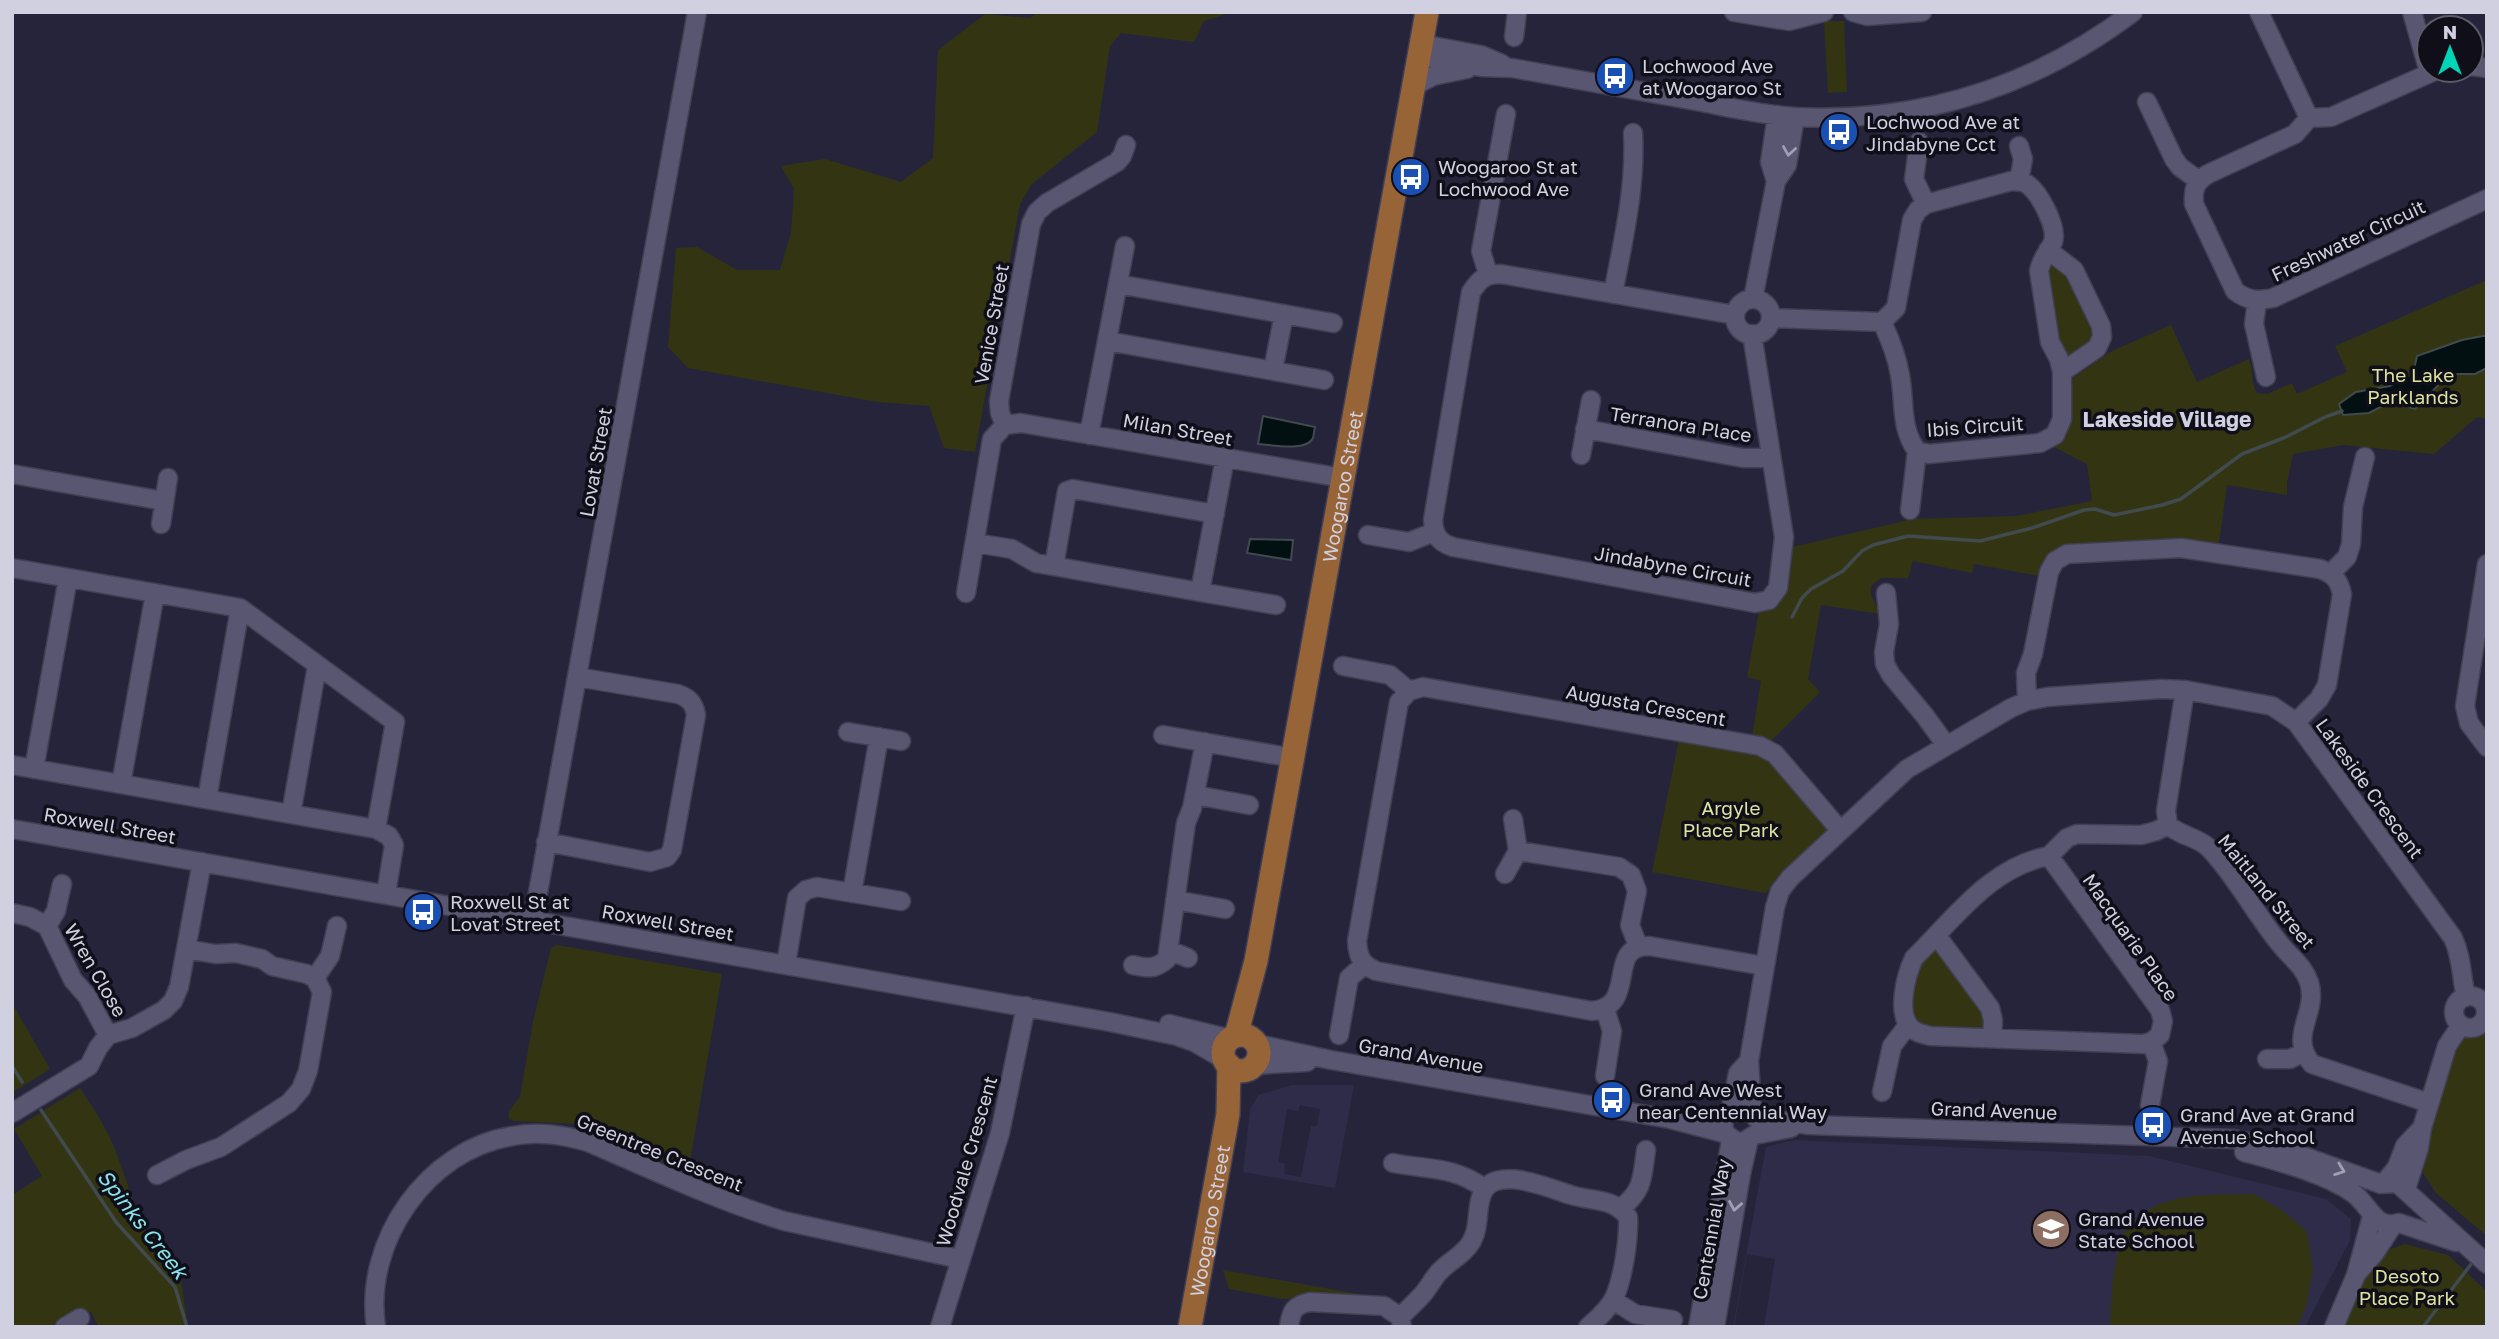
<svg xmlns="http://www.w3.org/2000/svg" width="2499" height="1339" font-family="'Golos Text',sans-serif">
<rect width="100%" height="100%" fill="#26243b"/>
<path fill="#2f2c4a" fill-rule="evenodd" d="M1292 1085H1354L1335 1188 1243 1172 1250 1110 1258 1095ZM1300 1105 1320 1109 1317 1126H1311L1301 1177 1284 1174 1285 1164 1278 1162 1287 1109 1298 1111Z
M1794 1140 2149 1156 2326 1199 2351 1219 2350 1240 2305 1327H1764L1775 1259 1747 1254 1734 1327H1733L1766 1147Z"/>
<path fill="#333512" d="M1040 12H1233L1204 21 1194 42 1121 33 1110 46 1097 132 1032 184 1020 204 975 452 944 448 929 406 877 402 688 368 668 347 676 248 697 247 737 270H780L791 233 794 189 781 166 825 159 901 182 933 158 938 50 985 14 1030 18Z
M1824 21H1844L1847 92 1828 93Z
M2041 261 2067 262 2102 337 2062 372Z
M2487 280V419L2477 417 2434 454 2343 445 2293 454 2287 483V495L2227 485 2219 543 2177 540 2067 545C2051 553 2044 558 2040 576L1974 564 1972 573 1913 561 1908 578H1881L1871 586V595L1880 614 1821 605 1808 679 1820 692 1772 740 1752 737 1761 681 1747 677 1759 611 1775 606 1784 594 1792 547 1913 519 2016 516 2092 501 2087 464 2052 446C2077 432 2070 405 2070 380L2112 351 2171 325 2197 382 2249 359C2254 371 2250 381 2257 393L2267 394 2292 383 2297 394 2347 372 2335 346Z
M1679 739 1766 755 1832 830 1765 893 1652 872Z
M1937 936 1990 1008 1992 1038 1908 1025 1909 969Z
M557 945 722 974 688 1173 579 1124 514 1121 509 1119V1111L520 1097 533 1022 551 948Z
M12 1003 50 1069 12 1093Z
M2487 1028V1236L2436 1193 2423 1173C2428 1150 2449 1046 2466 1036 2472 1032 2480 1031 2487 1028Z
M80 1088C89 1102 99 1116 106 1130 132 1180 133 1235 180 1274L188 1327H99L91 1312C68 1311 64 1324 48 1327 36 1328 24 1327 12 1327V1195L42 1176 14 1129Z
M2253 1194 2282 1210 2307 1232 2313 1270 2306 1307 2297 1327H2110C2110 1306 2114 1246 2126 1230 2136 1218 2151 1207 2166 1202 2193 1193 2225 1195 2253 1194Z
M2405 1244 2448 1255 2487 1292V1327H2334L2356 1275 2385 1251Z
M1223 1270 1364 1295 1282 1299 1229 1289Z"/>
<path fill="#021011" stroke="#404a4f" stroke-width="2" d="M2483 336H2487V368L2475 374H2449L2415 409 2390 402 2369 413 2343 415 2339 404 2356 392 2390 386 2413 374 2417 356 2462 340Z
M1263 416 1315 427C1314 430 1314 434 1313 438 1306 452 1271 445 1258 444Z
M1250 539 1293 540 1291 560 1247 553Z"/>
<g fill="none" stroke-linecap="round" stroke-linejoin="round">
<path stroke="#404a4f" stroke-width="3.5" d="M1792 617 1802 598 1811 589 1843 571 1862 551 1873 545 1908 536 1980 541 2032 528 2084 510 2095 509 2114 515 2162 505 2181 499 2242 454 2286 437 2325 417 2342 411
M12 1066 22 1082
M41 1110 116 1222 175 1287 187 1327
M2423 1327 2475 1259"/>
<g stroke="#413f53" stroke-width="21">
<path id="minor" d="M1734 12 1789 21 1824 12
M1853 12 1867 16 1922 12
M2259 12 2309 118
M2412 12 2429 72
M1514 37 1517 12
M1422 44 1481 55 1502 64
M1420 56 1481 67 1512 68C1573 79 1634 90 1696 101 1728 107 1762 115 1795 117 1921 123 2032 88 2133 12
M2471 66 2487 68
M2437 70 2331 117 2309 118 2295 134 2208 174C2195 182 2193 189 2194 204L2235 291C2248 301 2257 301 2273 298L2487 199
M1414 86 1433 76 1467 69
M2147 102 2174 159 2180 167 2198 180
M1919 142 1914 179 1926 204
M1776 181 1770 162 1777 115
M2011 181C2016 181 2022 181 2027 184 2039 192 2058 227 2053 242 2048 253 2041 259 2039 271L2050 342 2059 359 2062 372V419L2055 435 2040 443 1929 454 1917 451C1900 428 1905 402 1900 375 1897 356 1890 339 1882 322L1896 308 1912 220 1918 210 1926 204Z
M2019 181 2023 159 2019 146
M2048 250 2074 270 2101 326 2102 337 2097 348 2062 372
M1488 274 1481 251 1506 114
M1118 284 1333 323
M1613 294C1623 240 1636 188 1633 133
M1753 299 1776 181 1787 165 1795 117
M1735 317a18 18 0 1 1 36 0a18 18 0 1 1-36 0Z
M2257 301 2254 324 2266 377
M1735 315 1501 274C1485 274 1480 279 1471 292L1433 520C1434 535 1438 542 1453 547L1755 603 1769 600 1778 588 1784 537 1752 334
M1771 318 1882 322
M1107 341 1324 380
M1273 370 1284 314
M1005 425 1021 423 1343 478
M1585 429 1743 458H1771
M1089 435 1125 246
M1581 455 1591 400
M12 474 164 501
M1910 510 1917 451
M161 524 168 478
M1368 535 1409 542 1434 532
M975 543 1012 549 1036 563 1200 592 1225 458
M2487 564 2465 706 2469 723 2487 747
M1054 566 1067 491 1073 489 1215 514
M12 568 240 608 395 722 376 829
M2331 573 2347 557 2351 544 2353 507 2365 457
M1200 592 1276 605
M966 593 992 439 1005 425 1000 413 999 401 1031 224 1037 212 1047 203 1117 162 1122 156 1126 145
M1886 593 1889 624 1884 652 1885 664 1891 675 1925 716 1946 745
M1343 666 1390 675 1409 691
M2185 690 2166 811 2168 825C2180 836 2198 837 2209 848 2235 875 2256 915 2280 944 2291 958 2303 965 2309 982 2319 1014 2287 1035 2312 1064L2429 1103
M2027 701 2026 673 2033 654 2049 572 2055 561 2067 554 2181 548 2320 569C2334 574 2339 580 2342 594L2327 685 2319 699 2296 722
M848 732 901 741
M1163 735 1293 758
M12 765 376 829 389 836 394 845 386 894
M34 769 68 578
M121 784 155 593
M1195 795 1249 805
M207 799 240 608
M291 814 317 666
M12 829 1110 1022 1177 1036 1194 1042 1225 1060
M546 842 650 862 667 857 672 850 696 715C694 703 689 698 678 694L577 677
M1518 851 1619 867 1631 875 1637 891 1630 925 1638 946
M2049 856 2160 1010 2163 1021 2160 1035 2151 1042 2143 1044 1931 1036C1923 1034 1916 1033 1911 1028 1896 1013 1906 975 1914 958 1954 919 1991 866 2049 856Z
M2049 856 2067 838 2077 834 2141 835 2156 831 2168 825
M1505 874 1518 851 1513 819
M852 893 879 737
M1175 900 1225 909
M12 913 30 917 47 926 73 980 87 996 108 1035
M533 920 697 12
M47 926 56 911 62 884
M1937 936 1990 1008 1993 1020 1992 1038
M1169 950 1188 958
M786 964 797 898 806 890 817 887 901 901
M1133 965C1147 968 1155 970 1167 959L1186 823 1192 808 1205 742
M1764 966 1649 946C1604 946 1640 1006 1592 1011L1376 971C1361 964 1358 957 1357 941L1399 702 1409 691 1423 687 1760 746 1775 754 1840 830
M315 978 330 956 337 926
M2454 1012a16 16 0 1 1 32 0a16 16 0 1 1-32 0Z
M1169 1024 1231 1039
M1339 1035 1349 978 1364 965
M1257 1044 1331 1060 1670 1119 1724 1133 1737 1142H1743L1754 1135 1791 1128
M2267 1059H2290L2302 1053
M1254 1065 1307 1062
M1605 1076 1612 1031 1605 1009
M1882 1092 1892 1046 1908 1025
M2150 1105 2158 1061 2151 1042
M1731 1109 1738 1073 1749 1061
M1752 1111 1749 1061 1775 907 1780 891 1790 878 1907 769 2011 708 2027 701 2047 697 2161 689 2185 690 2272 706 2296 722 2453 938C2462 957 2461 976 2466 997
M12 1113 89 1066 98 1048 108 1035 132 1028 164 1010 173 1001 179 987 202 862
M1755 1117 1809 1125 2233 1139 2283 1149 2381 1184 2397 1183 2487 1264
M1724 1133 1723 1117 1731 1109 1747 1108 1756 1118
M2244 1152C2277 1161 2324 1173 2353 1193 2370 1205 2374 1230 2399 1223L2456 1242
M1393 1163C1429 1170 1453 1166 1484 1188
M157 1175 186 1160 221 1147 289 1103 301 1089 308 1071 322 992 315 978 307 974 272 966 262 959 236 953 215 954 186 949
M2385 1182 2397 1167 2405 1146 2422 1128
M2406 1189 2419 1148 2422 1128 2447 1046 2461 1025
M1621 1208C1644 1190 1642 1177 1646 1150
M2358 1272 2374 1254 2393 1225
M1613 1300 1635 1314 1673 1320
M1400 1317C1408 1309 1416 1302 1423 1294 1429 1287 1433 1279 1439 1272 1448 1262 1462 1256 1470 1244 1480 1229 1476 1213 1481 1197 1491 1162 1548 1188 1571 1195 1594 1202 1612 1197 1628 1217 1629 1239 1623 1279 1614 1298 1608 1310 1598 1318 1588 1327
M65 1327 80 1318
M376 1327C363 1242 427 1149 513 1136 539 1131 563 1135 588 1142 653 1170 716 1200 784 1221L960 1259
M940 1327 1000 1133 1026 1006
M1289 1327C1291 1311 1294 1305 1310 1302L1384 1306 1400 1317 1402 1327
M1698 1327 1731 1140
M1715 1327 1741 1174 1749 1139
M2334 1327 2356 1275 2372 1216"/>
</g>
<g stroke="#413f53" stroke-width="26">
<g id="major">
<circle cx="1241" cy="1053" r="18"/>
<path id="s1" d="M1236 1036 1256 961 1427 12"/>
<path id="s2" d="M1190 1327 1228 1114 1229 1065"/>
</g>
</g>
<use href="#minor" stroke="#585670" stroke-width="18"/>
<use href="#major" stroke="#976437" stroke-width="23"/>
</g>
<defs><path id="oneway-chevron" d="M-2-3.5L2.5 0L-2 3.5" fill="none" stroke-width="1.6" stroke-linecap="round" stroke-linejoin="round" transform="scale(1.75)"/></defs>
<g stroke="#a19fb3">
<use href="#oneway-chevron" transform="translate(1789 151) rotate(99)"/>
<use href="#oneway-chevron" transform="translate(2340 1170) rotate(20)"/>
<use href="#oneway-chevron" transform="translate(1735 1206) rotate(100)"/>
</g>
<defs>
<g id="bus-disc" transform="scale(2.0125)"><circle r="9.5" fill="#1a4fb4" stroke="#100f19"/><path d="M-5-6H5V4H4V6H2V4H-2V6H-4V4H-5ZM-3.5-4V0h7V-4ZM-3.5 1.2v1.5H-2V1.2ZM2 1.2v1.5H3.5V1.2Z" fill="#fff"/></g>
<g id="school-disc" transform="scale(2.0125)"><circle r="9.5" fill="#8d6e63" stroke="#100f19"/><path d="M0-5L7-2L0 1L-7-2ZM-4 1L0 2.5L4 1V4Q0 6-4 4Z" fill="#fff"/></g>
</defs>
<g fill-rule="evenodd">
<use href="#bus-disc" x="1615" y="76"/>
<use href="#bus-disc" x="1839" y="132"/>
<use href="#bus-disc" x="1411" y="177"/>
<use href="#bus-disc" x="423" y="912"/>
<use href="#bus-disc" x="1612" y="1100"/>
<use href="#bus-disc" x="2153" y="1125"/>
<use href="#school-disc" x="2051" y="1229"/>
</g>
<g text-anchor="middle" dominant-baseline="central" stroke-width="7" stroke-linejoin="round" paint-order="stroke">
<g font-size="19" fill="#d1d0e0" stroke="#100f19" text-anchor="start">
<text x="1642" y="65">Lochwood Ave<tspan x="1642" dy="22">at Woogaroo St</tspan></text>
<text x="1866" y="121">Lochwood Ave at<tspan x="1866" dy="22">Jindabyne Cct</tspan></text>
<text x="1438" y="166">Woogaroo St at<tspan x="1438" dy="22">Lochwood Ave</tspan></text>
<text x="450" y="901">Roxwell St at<tspan x="450" dy="22">Lovat Street</tspan></text>
<text x="1639" y="1089">Grand Ave West<tspan x="1639" dy="22">near Centennial Way</tspan></text>
<text x="2180" y="1114">Grand Ave at Grand<tspan x="2180" dy="22">Avenue School</tspan></text>
<text x="2078" y="1218">Grand Avenue<tspan x="2078" dy="22">State School</tspan></text>
</g>
<g font-size="19" fill="#d1d0e0" stroke="#100f19">
<text transform="translate(2348 240) rotate(-25)">Freshwater Circuit</text>
<text transform="translate(991 324) rotate(-80)">Venice Street</text>
<text transform="translate(1681 424) rotate(9)">Terranora Place</text>
<text transform="translate(1975 426) rotate(-4)">Ibis Circuit</text>
<text transform="translate(1178 429) rotate(10)">Milan Street</text>
<text transform="translate(595 462) rotate(-80)">Lovat Street</text>
<text stroke="none"><textPath href="#s1" startOffset="560">Woogaroo Street</textPath></text>
<text transform="translate(1673 566) rotate(10)">Jindabyne Circuit</text>
<text transform="translate(1646 705) rotate(10)">Augusta Crescent</text>
<text transform="translate(2370 788) rotate(54)">Lakeside Crescent</text>
<text transform="translate(110 825) rotate(10)">Roxwell Street</text>
<text transform="translate(2267 891) rotate(51)">Maitland Street</text>
<text transform="translate(668 922) rotate(10)">Roxwell Street</text>
<text transform="translate(2131 937) rotate(55)">Macquarie Place</text>
<text transform="translate(96 970) rotate(60)">Wren Close</text>
<text transform="translate(1421 1055) rotate(10)">Grand Avenue</text>
<text transform="translate(1994 1110) rotate(2)">Grand Avenue</text>
<text transform="translate(660 1152) rotate(22)">Greentree Crescent</text>
<text transform="translate(966 1161) rotate(-74)">Woodvale Crescent</text>
<text stroke="none"><textPath href="#s2" startOffset="108">Woogaroo Street</textPath></text>
<text transform="translate(1711 1229) rotate(-80)">Centennial Way</text>
</g>
<g font-size="19" fill="#dde49f" stroke="#100f19">
<text x="2413" y="374">The Lake<tspan x="2413" dy="22">Parklands</tspan></text>
<text x="1731" y="807">Argyle<tspan x="1731" dy="22">Place Park</tspan></text>
<text x="2407" y="1275">Desoto<tspan x="2407" dy="22">Place Park</tspan></text>
</g>
<g font-size="21" font-weight="bold" fill="#d1d0e0" stroke="#100f19">
<text x="2167" y="419">Lakeside Village</text>
</g>
<g font-size="21" font-style="italic" fill="#87e4ea" stroke="#100f19">
<text transform="translate(143 1224) rotate(52)">Spinks Creek</text>
</g>
</g>
<rect width="2499" height="1339" fill="none" stroke="#d1d0e0" stroke-width="28"/>
<g transform="translate(2450 49)"><circle r="33" fill="#100f19" stroke="#5d5c69" stroke-width="2"/>
<path d="M0-5L12 26L0 18L-12 26Z" fill="#00d5b7"/>
<text y="-10" font-size="19" font-weight="bold" text-anchor="middle" fill="#d1d0e0">N</text>
</g>
</svg>
